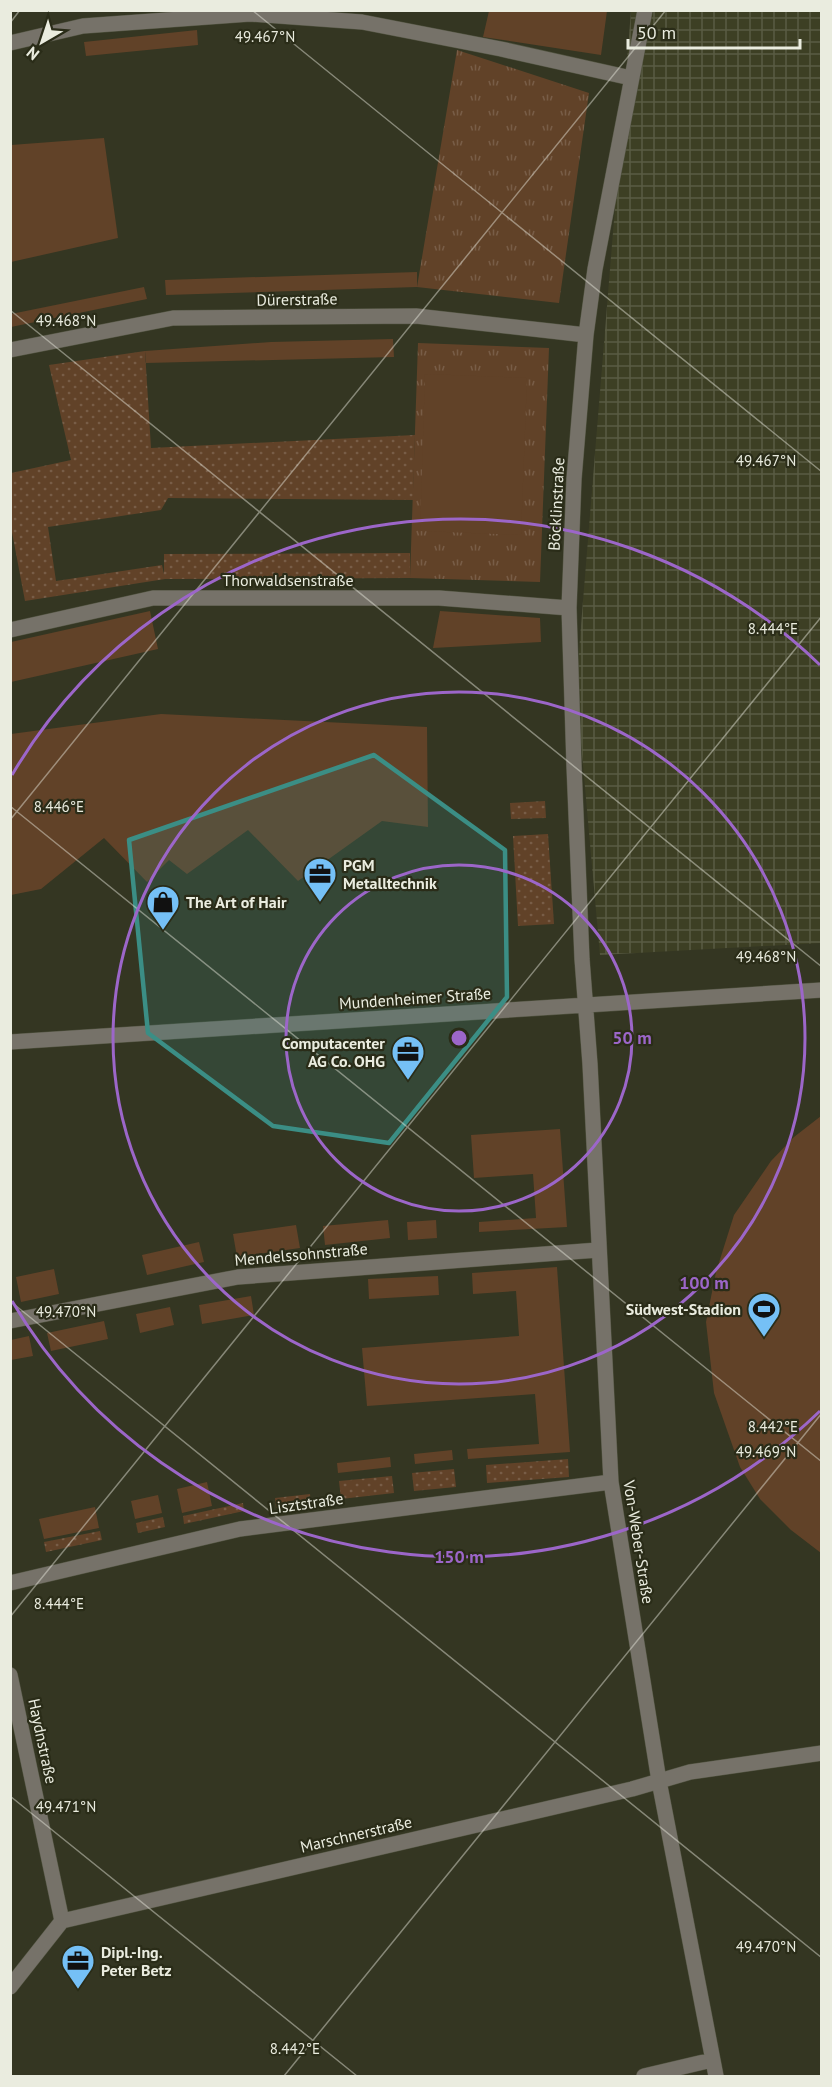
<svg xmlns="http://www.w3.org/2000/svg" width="832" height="2087" font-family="'PT Sans',sans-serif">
<defs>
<pattern id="industrial-grid" width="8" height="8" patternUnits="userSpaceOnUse" patternTransform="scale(1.5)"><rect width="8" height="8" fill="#3d3f24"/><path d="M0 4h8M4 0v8" fill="none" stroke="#595b43"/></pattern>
<pattern id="grass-dots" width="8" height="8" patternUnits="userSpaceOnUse" patternTransform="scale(1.5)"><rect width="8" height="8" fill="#614228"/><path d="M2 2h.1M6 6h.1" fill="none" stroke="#785d47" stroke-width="1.8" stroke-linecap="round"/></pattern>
<pattern id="park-tufts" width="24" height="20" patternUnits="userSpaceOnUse" patternTransform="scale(1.5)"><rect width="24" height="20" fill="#614228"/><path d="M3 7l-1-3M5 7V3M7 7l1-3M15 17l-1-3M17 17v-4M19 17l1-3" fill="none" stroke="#785d47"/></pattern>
</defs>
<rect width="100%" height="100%" fill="#343622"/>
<path fill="url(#industrial-grid)" d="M631 11H821V943L600 955 576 687Z"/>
<path fill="url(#grass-dots)" d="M145 351 151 448 415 435 413 500 168 498 161 510 48 527 56 581 162 565 164 574V554L410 553V578L165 579 25 601 11 527V473L71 460 49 365Z
M545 801 546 818 511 819 510 803Z
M548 834 554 924 518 926 513 836Z
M568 1459 569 1477 487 1483 486 1465Z
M454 1469 456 1487 414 1491 412 1473Z
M392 1476 394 1493 341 1499 339 1481Z
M310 1494 311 1503 276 1508 275 1498Z
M243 1503 244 1511 184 1524 183 1516Z
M163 1517 165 1527 138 1533 136 1523Z
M100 1531 102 1540 46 1552 44 1542Z"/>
<path fill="url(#park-tufts)" d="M457 50 589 93 559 303 417 287Z
M418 343 549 348 540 582 410 578Z"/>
<path fill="#614228" d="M489 11H607L601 55 483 37Z
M197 30 198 45 86 56 84 42Z
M104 138 118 238 11 262V145Z
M417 272V287L166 295 165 280Z
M144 287 147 299 11 327V314Z
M393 339 394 357 146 363 145 351 271 342Z
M425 374 527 378 521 535 420 531Z
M150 611 158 649 11 682V642Z
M440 611 540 618 541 642 433 648Z
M161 714 427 727 428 827 382 821 298 881 248 830 187 874 169 860 147 882 104 838 41 889 11 895V734Z
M821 1116V1553L791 1530 760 1499 740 1467 714 1393 706 1322 716 1272 734 1215 771 1161 794 1137Z
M560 1129 567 1227 479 1232V1222L536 1218 533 1174 474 1178 471 1135Z
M388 1220 390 1238 325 1245 323 1226Z
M436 1220 437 1238 408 1240 407 1222Z
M296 1225 300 1248 237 1257 233 1234Z
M199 1242 204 1262 147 1275 142 1255Z
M557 1267 570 1452 468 1459 467 1449 539 1444 535 1394 367 1406 362 1348 519 1336 516 1291 473 1294 472 1273Z
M54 1269 59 1294 21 1302 16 1277Z
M438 1276 439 1295 369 1299 368 1279Z
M251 1296 254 1315 202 1324 199 1305Z
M170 1307 174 1325 140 1333 136 1314Z
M104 1321 108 1339 51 1351 47 1333Z
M29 1336 33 1356 11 1360V1340Z
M452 1450 453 1460 415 1464 414 1454Z
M390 1457 391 1467 338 1473 337 1463Z
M207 1482 212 1506 182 1513 177 1489Z
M158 1495 162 1513 135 1519 131 1501Z
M95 1507 99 1528 44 1539 39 1519Z"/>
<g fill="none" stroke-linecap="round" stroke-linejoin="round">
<g stroke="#515340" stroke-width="16">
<path id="minor" d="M645 10 595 269 586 335 574 479 569 608 574 766 582 959 590 1064 611 1482 659 1781 716 2076
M10 43 83 26 250 14 362 22 501 49 631 78
M10 350 173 318 416 316 586 335
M10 630 153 598H439L569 608
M10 1042 822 990
M10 1321 238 1277 598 1250
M10 1583 240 1529 611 1482
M10 1675 62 1921
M62 1921 632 1789 690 1772 822 1753
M10 1987 62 1921
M644 2076 712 2060"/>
</g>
<use href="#minor" stroke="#767269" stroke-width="15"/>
</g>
<path fill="#3b8e85" fill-opacity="0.2" stroke="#3b8e85" stroke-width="4.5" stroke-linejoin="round" d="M374 755 505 850 507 997 389 1143 273 1126 148 1033 129 840Z"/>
<path fill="none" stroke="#eaecdf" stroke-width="1.5" stroke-opacity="0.45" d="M252 10 822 472M10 23 20 10M10 310 822 967M10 806 822 1462M10 820 666 10M10 1301 822 1958M10 1617 822 616M10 1796 357 2076M284 2076 822 1413"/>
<g fill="none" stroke="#9c66c9" stroke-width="3">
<circle cx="459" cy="1038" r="173"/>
<circle cx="459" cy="1038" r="346"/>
<path d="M820 1411A519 519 0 0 1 12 1301M12 775A519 519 0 0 1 820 665"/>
</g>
<defs>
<g id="office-pin" transform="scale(1.725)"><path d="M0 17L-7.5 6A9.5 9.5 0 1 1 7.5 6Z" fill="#75c0f6" stroke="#2a2c18"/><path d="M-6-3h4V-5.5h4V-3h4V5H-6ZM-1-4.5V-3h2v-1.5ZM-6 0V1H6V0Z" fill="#111"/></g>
<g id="shop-pin" transform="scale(1.725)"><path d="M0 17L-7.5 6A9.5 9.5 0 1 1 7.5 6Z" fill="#75c0f6" stroke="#2a2c18"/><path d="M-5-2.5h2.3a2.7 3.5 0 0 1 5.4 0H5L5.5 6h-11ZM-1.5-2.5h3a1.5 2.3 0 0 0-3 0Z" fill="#111"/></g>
<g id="stadium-pin" transform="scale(1.725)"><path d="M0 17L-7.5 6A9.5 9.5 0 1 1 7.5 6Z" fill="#75c0f6" stroke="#2a2c18"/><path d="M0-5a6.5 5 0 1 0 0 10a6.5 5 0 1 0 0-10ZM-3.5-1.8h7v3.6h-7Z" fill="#111"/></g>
</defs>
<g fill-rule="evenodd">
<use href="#office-pin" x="320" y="874"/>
<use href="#shop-pin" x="163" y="902"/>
<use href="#office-pin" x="408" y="1052"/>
<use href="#stadium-pin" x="764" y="1309"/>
<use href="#office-pin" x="78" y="1961"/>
</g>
<g text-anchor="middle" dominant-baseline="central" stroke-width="4.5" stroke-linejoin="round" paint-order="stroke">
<g font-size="16" fill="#eaecdf" stroke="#2a2c18">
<text transform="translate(297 299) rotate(-1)">Dürerstraße</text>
<text transform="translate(556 504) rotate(-87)">Böcklinstraße</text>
<text x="288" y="580">Thorwaldsenstraße</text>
<text transform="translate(415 998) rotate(-4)">Mundenheimer Straße</text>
<text transform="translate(301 1254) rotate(-5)">Mendelssohnstraße</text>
<text transform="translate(306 1503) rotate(-8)">Lisztstraße</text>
<text transform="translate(639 1542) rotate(81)">Von-Weber-Straße</text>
<text transform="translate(43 1741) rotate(78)">Haydnstraße</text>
<text transform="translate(356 1834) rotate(-13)">Marschnerstraße</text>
</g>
<g font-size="16" font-weight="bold" fill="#eaecdf" stroke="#2a2c18" text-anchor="start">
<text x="343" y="865">PGM<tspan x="343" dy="18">Metalltechnik</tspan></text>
<text x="186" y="902">The Art of Hair</text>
<text x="385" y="1043" text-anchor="end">Computacenter<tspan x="385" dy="18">AG Co. OHG</tspan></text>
<text x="741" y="1309" text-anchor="end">Südwest-Stadion</text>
<text x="101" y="1952">Dipl.-Ing.<tspan x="101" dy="18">Peter Betz</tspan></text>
</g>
</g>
<g font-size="15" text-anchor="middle" fill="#eaecdf" stroke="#2a2c18" stroke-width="4.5" stroke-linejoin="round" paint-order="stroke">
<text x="265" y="42">49.467°N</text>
<text x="66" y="326">49.468°N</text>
<text x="766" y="466">49.467°N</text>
<text x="773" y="634">8.444°E</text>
<text x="59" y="812">8.446°E</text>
<text x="766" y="962">49.468°N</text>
<text x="66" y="1317">49.470°N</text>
<text x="773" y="1432">8.442°E</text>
<text x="766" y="1457">49.469°N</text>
<text x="59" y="1609">8.444°E</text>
<text x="66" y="1812">49.471°N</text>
<text x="766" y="1952">49.470°N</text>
<text x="295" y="2054">8.442°E</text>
</g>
<circle cx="459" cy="1038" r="9" fill="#9c66c9" stroke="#2a2c18" stroke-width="3"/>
<g font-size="18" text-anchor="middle" font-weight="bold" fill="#9c66c9" stroke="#2a2c18" stroke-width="4.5" stroke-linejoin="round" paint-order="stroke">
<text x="632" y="1044">50 m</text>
<text x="704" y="1289">100 m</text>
<text x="459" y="1563">150 m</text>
</g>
<rect width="832" height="2087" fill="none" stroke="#eaecdf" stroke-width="24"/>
<g transform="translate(42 42) rotate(219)" stroke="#2a2c18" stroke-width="4.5" paint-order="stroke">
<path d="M0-4.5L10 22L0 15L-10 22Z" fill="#eaecdf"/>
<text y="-9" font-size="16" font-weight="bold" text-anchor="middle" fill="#eaecdf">N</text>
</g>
<path d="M628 39v9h172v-9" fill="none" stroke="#eaecdf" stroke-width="3"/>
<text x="637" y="39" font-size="18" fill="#eaecdf" stroke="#2a2c18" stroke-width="4.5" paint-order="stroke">50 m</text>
</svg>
